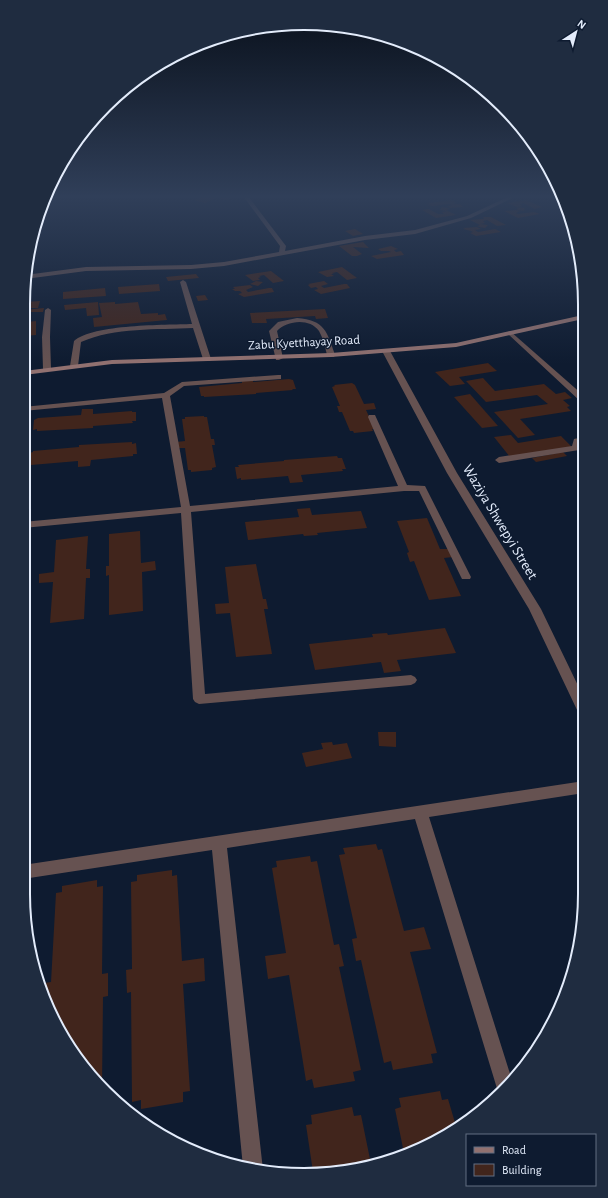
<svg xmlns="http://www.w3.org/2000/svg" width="608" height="1198" font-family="'Alegreya Sans',sans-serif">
<rect width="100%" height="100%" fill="#0e1b30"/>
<path fill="#41251c" d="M213 196H229L233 198 227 200 216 198 205 203 194 200 202 197Z
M451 200 457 202 454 203 456 204H460L463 207 450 208 447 206 452 205 449 204 433 206 428 205 430 204 428 203Z
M526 200 542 207 535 209 523 203 520 204 522 206 518 207 525 208 524 211 518 210 516 209 519 208 507 203Z
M442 207 448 208 450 209 446 210 456 215 436 218 422 210 429 209 438 214H444L442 212 447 211 440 210Z
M516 210 520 211 516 213 518 214 534 212 540 214 518 218 504 211Z
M483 217H491L506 225 497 226 487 220 483 221 485 223 480 224 488 225 485 228 479 227 477 226 480 225 470 220 484 219Z
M477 227 481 229 475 230 478 232 495 229 501 232 476 236 470 233 473 232 471 231 463 229H465L463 228Z
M355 229 363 234 353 236 345 231Z
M363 242 369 248 353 247 362 254 357 256H352L339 246Z
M391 246 398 249 394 250 396 252 401 251 404 255 377 259 371 256 391 252 389 251H381L378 249Z
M342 267 357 278 347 280 337 272 332 273 334 274H331L334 276 327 277 318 272Z
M271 271 284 281 273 283 264 275 259 276 261 277 258 278 260 280 253 281 245 275Z
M196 274 199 278 168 281 166 277Z
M256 281 263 282 258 286 250 284Z
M324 281 328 284 321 286 324 288 344 284H347L350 288 321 294 314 290 318 289 316 287 311 288 308 285H310L308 284Z
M159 284 160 291 119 294 118 287Z
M250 285 253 287 246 290 248 292 269 288H272L274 292 244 297 238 294 242 293 240 291H235L232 289H235L233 287Z
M105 288 106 296 63 299V292Z
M205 295 208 300 198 301 196 296Z
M40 301 38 308H24V302Z
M98 302 99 315 87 316 86 308 65 310 64 305Z
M115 302V304L138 302 141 314 158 313V315L165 314 167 320 94 327 93 318 102 317 99 303Z
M44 308 43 312H24V310Z
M325 309 328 318 316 319 315 316 266 319 267 323H252L250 313Z
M24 319H27V322L36 321V335L24 336Z
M488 363 497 371 459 377 465 384 450 386 435 372Z
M483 378 495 391 544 384 556 394 565 392 572 398 563 400 570 406 567 407 571 411 520 419 535 435 518 438 494 412 548 404 537 395 486 402 466 381Z
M289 379 293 380 296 389H292L293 390 256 393V394L204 397V396H201L199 387 242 383V381L253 380V382Z
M352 383 355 385 364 404 374 403 376 409 366 410 375 429H372L373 431 354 433 353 431H350L342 412H339L337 406H340L332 387 335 386 334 385Z
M470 394 498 426 482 428 454 397Z
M82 409H93V414L132 411V412H136V421H132L133 423 93 426V428L37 431V429L33 430 34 420 38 418 81 415Z
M204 416V417H207L211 439H214L215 445H212L216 467 212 468V470L191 472V470H188L185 448H177L176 442 185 441 182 419H185V417Z
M511 435 518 443 561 436 572 447 510 457 494 437Z
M132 442V444L136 443 137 454H133V456L91 460 90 466 78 467V461L31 465V463L27 464 29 453 33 452V451L79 447V445Z
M563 452 567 456 536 462 532 458Z
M337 456 338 458H342L346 469H342L343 471 301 475 303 482 290 483 288 476 241 480V478L237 479 235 467H239L238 465 284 461V460Z
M310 508 312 515 361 511 367 528 317 533 318 535 304 536 303 534 248 540 245 522 299 517 297 509Z
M427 518 440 549H449L453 557 444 558 461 596 429 600 414 561 410 562 407 553 409 552 397 521Z
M140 531 141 563 155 561 156 570 142 572 143 611 109 615V575L106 576V566H109V534Z
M88 536 86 569H90V578H86L84 619 50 623 53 582 39 583V574L54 572 56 540Z
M256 564 263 599H266L268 609H264L272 654 236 657 230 613 216 614 215 604 229 603 225 567Z
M445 628 456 653 397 660 401 671 384 673 381 662 315 670 309 644 373 637 372 634 387 633 388 635Z
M378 732H396V747L379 746Z
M332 742 333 745 347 743 352 758 306 767 302 753 323 749 321 743Z
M376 844 378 850 382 849 404 931 424 927 431 949 410 952 437 1053 431 1054 433 1063 393 1070 391 1061 384 1063 361 960 356 961 352 939 357 938 339 855 345 854 343 848Z
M310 856 311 862 317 861 334 945 339 944 344 966 339 967 361 1070 353 1072 355 1081 314 1088 312 1079 306 1081 289 975 268 979 265 956 286 953 272 868 277 867 276 861Z
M172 870V876L177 875 182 961 204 958 205 981 183 984 190 1091 183 1092V1102L141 1109V1100L132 1102 131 992 127 993 126 970 132 969 131 882 137 881V875Z
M97 880V887L103 886 102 974 108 973V996L103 997 102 1088 81 1065 38 984 51 982 56 893 62 892V886Z
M440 1091 442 1100 448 1099 456 1126 428 1146 404 1153 395 1109 401 1107 399 1098Z
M352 1107 354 1116 361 1115 371 1164 340 1173 313 1172 306 1125 312 1124 311 1115Z"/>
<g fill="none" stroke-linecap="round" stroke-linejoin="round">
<path fill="#665251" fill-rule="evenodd" d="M243 196H248L286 246 285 251 365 236 415 230 467 216 510 196H517L471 218 415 234 365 240 224 266 191 269 86 271 25 279V275L86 267 191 265 224 262 279 252 280 246Z
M183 280 186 282 211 359 210 361H207L203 359 193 328C157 330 115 327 81 342L78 366 74 368H71L70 366 74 341C93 324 166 325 192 324L180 282Z
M48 308 51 310 50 337 51 369 47 371 43 369 42 337 45 310Z
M297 318C325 320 327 332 335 355L334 357H328L327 355C325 347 323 338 319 331 309 317 286 321 277 331L283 358 279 360H276L269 331 278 322Z
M510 331 583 395V401H580L508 334V332Z
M383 349H386L390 351 457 473 541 609 584 698V717L580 715 578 712 529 609 447 473 382 351Z
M278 375H281V379L184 386 170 396 190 506 398 486 368 417 369 415H375L407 485 425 486 471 577 470 579H462L461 577 419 491H404L191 512 205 694 411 675 415 677 417 680 415 683 411 685 199 704 195 702 193 699 181 513 23 528V522L181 507 162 398 23 411V407L164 393 182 382Z
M583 437V443H581L579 450 499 463 495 460 499 457 572 446 574 439Z
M584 781V793L429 817 512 1080 499 1095 415 819 227 848 263 1170H249L243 1167 212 850 23 879V865Z"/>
<path fill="#917170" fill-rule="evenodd" d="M583 315V319L456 347 331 357 112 364 24 375V371L112 360 331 353 456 343Z"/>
</g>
<linearGradient id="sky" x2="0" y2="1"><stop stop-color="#080f1a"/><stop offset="0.54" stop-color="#303f59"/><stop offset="1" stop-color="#303f59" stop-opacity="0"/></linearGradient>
<rect width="608" height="364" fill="url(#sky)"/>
<g text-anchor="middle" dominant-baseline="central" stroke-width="3" stroke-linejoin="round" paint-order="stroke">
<g font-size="13" fill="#e3ecfb" stroke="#0e1b30">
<text transform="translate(304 343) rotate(-3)">Zabu Kyetthayay Road</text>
</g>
<g font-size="15" fill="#e3ecfb" stroke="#0e1b30">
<text transform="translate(500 522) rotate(59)">Waziya Shwepyi Street</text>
</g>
</g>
<path d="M0 0H608V1198H0ZM304 30H304A274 274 0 0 1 578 304V894A274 274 0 0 1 304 1168H304A274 274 0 0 1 30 894V304A274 274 0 0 1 304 30Z" fill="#1f2c40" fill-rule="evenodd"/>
<path fill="none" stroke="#e3ecfb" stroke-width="2" d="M304 30H304A274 274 0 0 1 578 304V894A274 274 0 0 1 304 1168H304A274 274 0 0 1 30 894V304A274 274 0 0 1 304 30Z"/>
<rect x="466" y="1134" width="130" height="52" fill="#0e1b30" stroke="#636f81"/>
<rect x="474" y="1147" width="20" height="6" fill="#917170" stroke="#636f81"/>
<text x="502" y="1154" font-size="12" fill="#e3ecfb">Road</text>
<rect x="474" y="1164" width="20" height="12" fill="#41251c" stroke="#636f81"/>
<text x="502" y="1174" font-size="12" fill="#e3ecfb">Building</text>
<g transform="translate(576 32) rotate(36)" stroke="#0e1b30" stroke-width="3" paint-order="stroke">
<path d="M0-3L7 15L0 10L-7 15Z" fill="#e3ecfb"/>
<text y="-6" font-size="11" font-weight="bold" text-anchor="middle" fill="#e3ecfb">N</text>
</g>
</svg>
